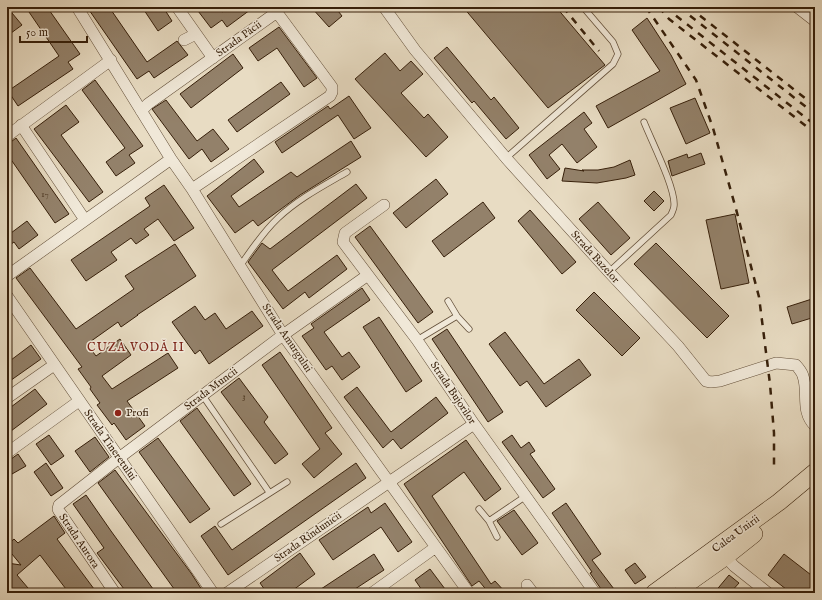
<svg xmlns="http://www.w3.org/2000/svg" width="822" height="600" font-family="'IM FELL English',serif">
<rect width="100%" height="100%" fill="#e8dcc3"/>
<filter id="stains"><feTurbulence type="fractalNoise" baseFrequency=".005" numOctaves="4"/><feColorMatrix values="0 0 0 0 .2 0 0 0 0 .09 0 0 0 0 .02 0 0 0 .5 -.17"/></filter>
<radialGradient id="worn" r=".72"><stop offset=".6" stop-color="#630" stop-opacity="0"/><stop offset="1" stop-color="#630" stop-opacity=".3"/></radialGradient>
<path fill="#93816a" stroke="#361f0a" d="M7 7 22 25 7 36Z
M36 7H47L80 54 68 62 73 69 18 106 8 91 59 56 29 12Z
M87 7H109L147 62 177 41 188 55 154 78 149 71 137 79Z
M142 7H163L172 21 158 31Z
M195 7H218L222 12 230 7H254L227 27 222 20 211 28Z
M311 7H335L342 16 329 27Z
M463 7H556L605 65 548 108Z
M647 18 671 55 686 84 608 128 596 106 660 71 632 30Z
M279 27 317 78 304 87 277 48 258 61 249 48Z
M447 47 491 100 494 97 519 128 506 139 474 101 472 103 434 58Z
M385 53 400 71 411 61 423 74 401 93 424 118 428 114 448 137 426 157 355 79Z
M233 54 243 68 191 108 180 94Z
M95 80 143 146 129 155 135 163 116 176 106 162 125 148 82 90Z
M281 82 290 94 237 132 228 120Z
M349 96 371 128 354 139 338 115 282 153 275 142 328 106 330 109Z
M695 98 710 133 686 144 670 108Z
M166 100 197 141 213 129 229 149 211 162 202 149 189 159 152 109Z
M66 105 79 122 61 135 103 192 89 202 34 129Z
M584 112 592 123 584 129 597 147 577 163 562 144 549 155 560 169 547 179 529 155Z
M16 138 69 214 55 223 12 161 7 164V145Z
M351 141 361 157 300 195 258 226 253 220 235 233 207 196 254 159 264 172 231 196 239 207 291 172 297 177Z
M701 153 705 164 672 176 668 161 687 154 688 158Z
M630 160 635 175 626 178 597 183 562 181 565 168 584 171 582 170H598L614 167Z
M436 179 448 194 406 228 393 213Z
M356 184 367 198 272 270 288 291 337 255 347 269 309 298 305 292 283 309 248 262 262 243 270 249Z
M164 185 194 228 174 241 158 219 144 229 149 235 136 244 131 238 111 252 117 260 86 281 71 260 150 206 145 198Z
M654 191 664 201 654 211 644 201Z
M483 202 495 218 444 257 432 241Z
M598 202 630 238 611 255 579 219Z
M530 210 576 262 562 274 518 221Z
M735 214 749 283 721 289 706 220Z
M27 221 38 235 19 249 14 242 7 247V227L11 233Z
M370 226 433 312 418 323 355 237Z
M656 243 729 316 707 338 634 264Z
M175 244 196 276 137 315H138L121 327 118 322 87 344 96 356 120 339 131 355 102 376 112 389 168 353 178 368 127 401 145 426 126 440 114 423 112 425 97 405 100 403 90 389 91 387 78 369 82 367 16 278 30 268 76 329 134 289 125 276Z
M362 288 370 300 324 332 342 357 349 352 360 367 342 380 332 366 326 370 302 336 314 328 311 324Z
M594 292 640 338 622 356 576 310Z
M815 298V317L792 324 787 307Z
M195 306 205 320 215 313 226 329 252 311 263 326 209 364 200 350 195 354 172 322Z
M379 317 422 381 406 392 363 327Z
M447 329 503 412 488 422 432 339Z
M505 332 544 384 579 359 591 375 546 407 527 381 520 386 489 344Z
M31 345 41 359 7 383V363Z
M280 352 332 428 325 433 342 454 314 478 302 464 320 449 262 365Z
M239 378 268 417 264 422 288 454 275 464 221 392Z
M357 387 391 432 436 397 448 413 401 449 393 439 383 448 344 397Z
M35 389 47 404 7 434V410Z
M197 408 251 484 234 496 180 421Z
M49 435 64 456 51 465 36 444Z
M512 435 521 448 529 442 535 451 530 454 555 489 543 498 502 442Z
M95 437 109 457 90 472 75 451Z
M158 438 210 509 190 523 139 452Z
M466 440 501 489 485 501 464 472 432 496 491 584 495 581 506 593H489L479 581 472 586 404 484Z
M18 454 26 466 12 474 7 466V462Z
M46 463 63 488 51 496 34 472Z
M356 463 366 478 228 575 201 536 215 526 232 550Z
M115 470 191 573 204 593H177L98 483Z
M86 495 111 531 156 593H127L97 553 104 548 73 504Z
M385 503 412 542 398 552 381 527 333 560 319 540 368 507 371 513Z
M566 503 601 554 592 560 617 593H602L601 589 590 573 592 572 552 513Z
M514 510 538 543 522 555 497 521Z
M54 516 65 533 57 539 97 593H69L40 555 17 575 28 588 22 593H7V563L21 565 7 548V545L14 539 18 543Z
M300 553 315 574 289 593H267L260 583Z
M374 554 384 570 349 593H315Z
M784 554 815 578V593H791L768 575Z
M635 563 646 577 635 584 625 570Z
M430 569 448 593H424L415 580Z
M729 575 739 583 730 593H714Z"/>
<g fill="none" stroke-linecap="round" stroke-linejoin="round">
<g stroke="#624e38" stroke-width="7">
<path id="service" d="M506 158 613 64 618 54 613 42 583 7
M240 266C252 249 263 232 278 218 298 199 323 186 347 172
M609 272 671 215C672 212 674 209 674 206 676 189 651 140 644 122
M448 301 457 316 469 329
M417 340 457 316
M203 396 269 492
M479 509 489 521 497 537
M489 521 526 496
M221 524 287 482"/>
</g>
<g stroke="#624e38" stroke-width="12">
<path id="minor" d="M77 7 171 159 192 189 283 335 469 593
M177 7 213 58
M384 7 415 50 506 158 609 272 678 346 706 381 711 382 720 381 776 363 796 365C799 369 802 372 803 376 809 393 800 411 815 426
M797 7 815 21
M184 40 196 34
M141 111 148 104 277 12
M21 125 85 220
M7 136 111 60
M192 189 330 96 332 92V87L273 7
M384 205 345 233 343 242 417 340 474 424 595 593
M7 276 171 159
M7 296 213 593
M7 398 54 365
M7 453 79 401
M722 553 734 566 768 593
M527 585 533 593
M115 593 59 511 58 509 59 505 119 458 283 335 368 275
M227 593 474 424
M372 593 436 547"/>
</g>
<g stroke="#361f0a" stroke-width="18">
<path id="primary" d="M684 586 725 557 754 534
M654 593 779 502 815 472"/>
</g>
<use href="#service" stroke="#f0e8d8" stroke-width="5.5"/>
<use href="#minor" stroke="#f0e8d8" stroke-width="11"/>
<use href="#primary" stroke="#e8dcc3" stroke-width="17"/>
<path stroke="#361f0a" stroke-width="2.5" stroke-dasharray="7 7" stroke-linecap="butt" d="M563 7 599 51
M646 7 696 80 713 128 736 209 759 297 770 384 774 433V470
M659 7 669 19 815 133
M665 7 815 125
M679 7 815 114
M689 7 815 106"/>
</g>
<circle fill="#8f2418" stroke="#f0e8d8" stroke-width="1.5" cx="118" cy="413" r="4"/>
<g text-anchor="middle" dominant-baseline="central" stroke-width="3" stroke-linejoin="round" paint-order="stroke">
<g font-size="9" fill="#4d3822">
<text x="45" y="194">17</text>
<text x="244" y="396">3</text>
</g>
<g font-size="11" fill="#361f0a" stroke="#f0e8d8">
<text transform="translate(239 39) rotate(-36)">Strada Păcii</text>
<text transform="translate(595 257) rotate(48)">Strada Bazelor</text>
<text transform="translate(287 338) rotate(56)">Strada Amurgului</text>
<text transform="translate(211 389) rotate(-37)">Strada Muncii</text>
<text transform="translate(453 393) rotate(56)">Strada Bujorilor</text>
<text transform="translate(110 445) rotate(55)">Strada Tineretului</text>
<text transform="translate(736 534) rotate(-36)">Calea Unirii</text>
<text transform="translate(308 537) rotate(-35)">Strada Rîndunicii</text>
<text transform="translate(79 541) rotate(56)">Strada Aurora</text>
</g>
<g font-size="11" fill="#361f0a" stroke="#f0e8d8" text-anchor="start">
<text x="126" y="413">Profi</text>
</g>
<g font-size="12" letter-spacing="1" fill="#7a1f14" stroke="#f0e8d8">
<text x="136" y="347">CUZA VODĂ II</text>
</g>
</g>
<rect width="822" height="600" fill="none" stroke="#e8dcc3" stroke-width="24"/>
<rect x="8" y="8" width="806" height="584" fill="none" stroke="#361f0a" stroke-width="2"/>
<rect x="12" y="12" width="798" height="576" fill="none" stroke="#361f0a"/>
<path d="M20 36v6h67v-6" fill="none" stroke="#361f0a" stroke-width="2"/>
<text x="26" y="36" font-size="12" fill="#361f0a" stroke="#f0e8d8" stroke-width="3" paint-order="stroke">50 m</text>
<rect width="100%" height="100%" filter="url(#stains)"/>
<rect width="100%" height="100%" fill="url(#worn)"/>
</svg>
